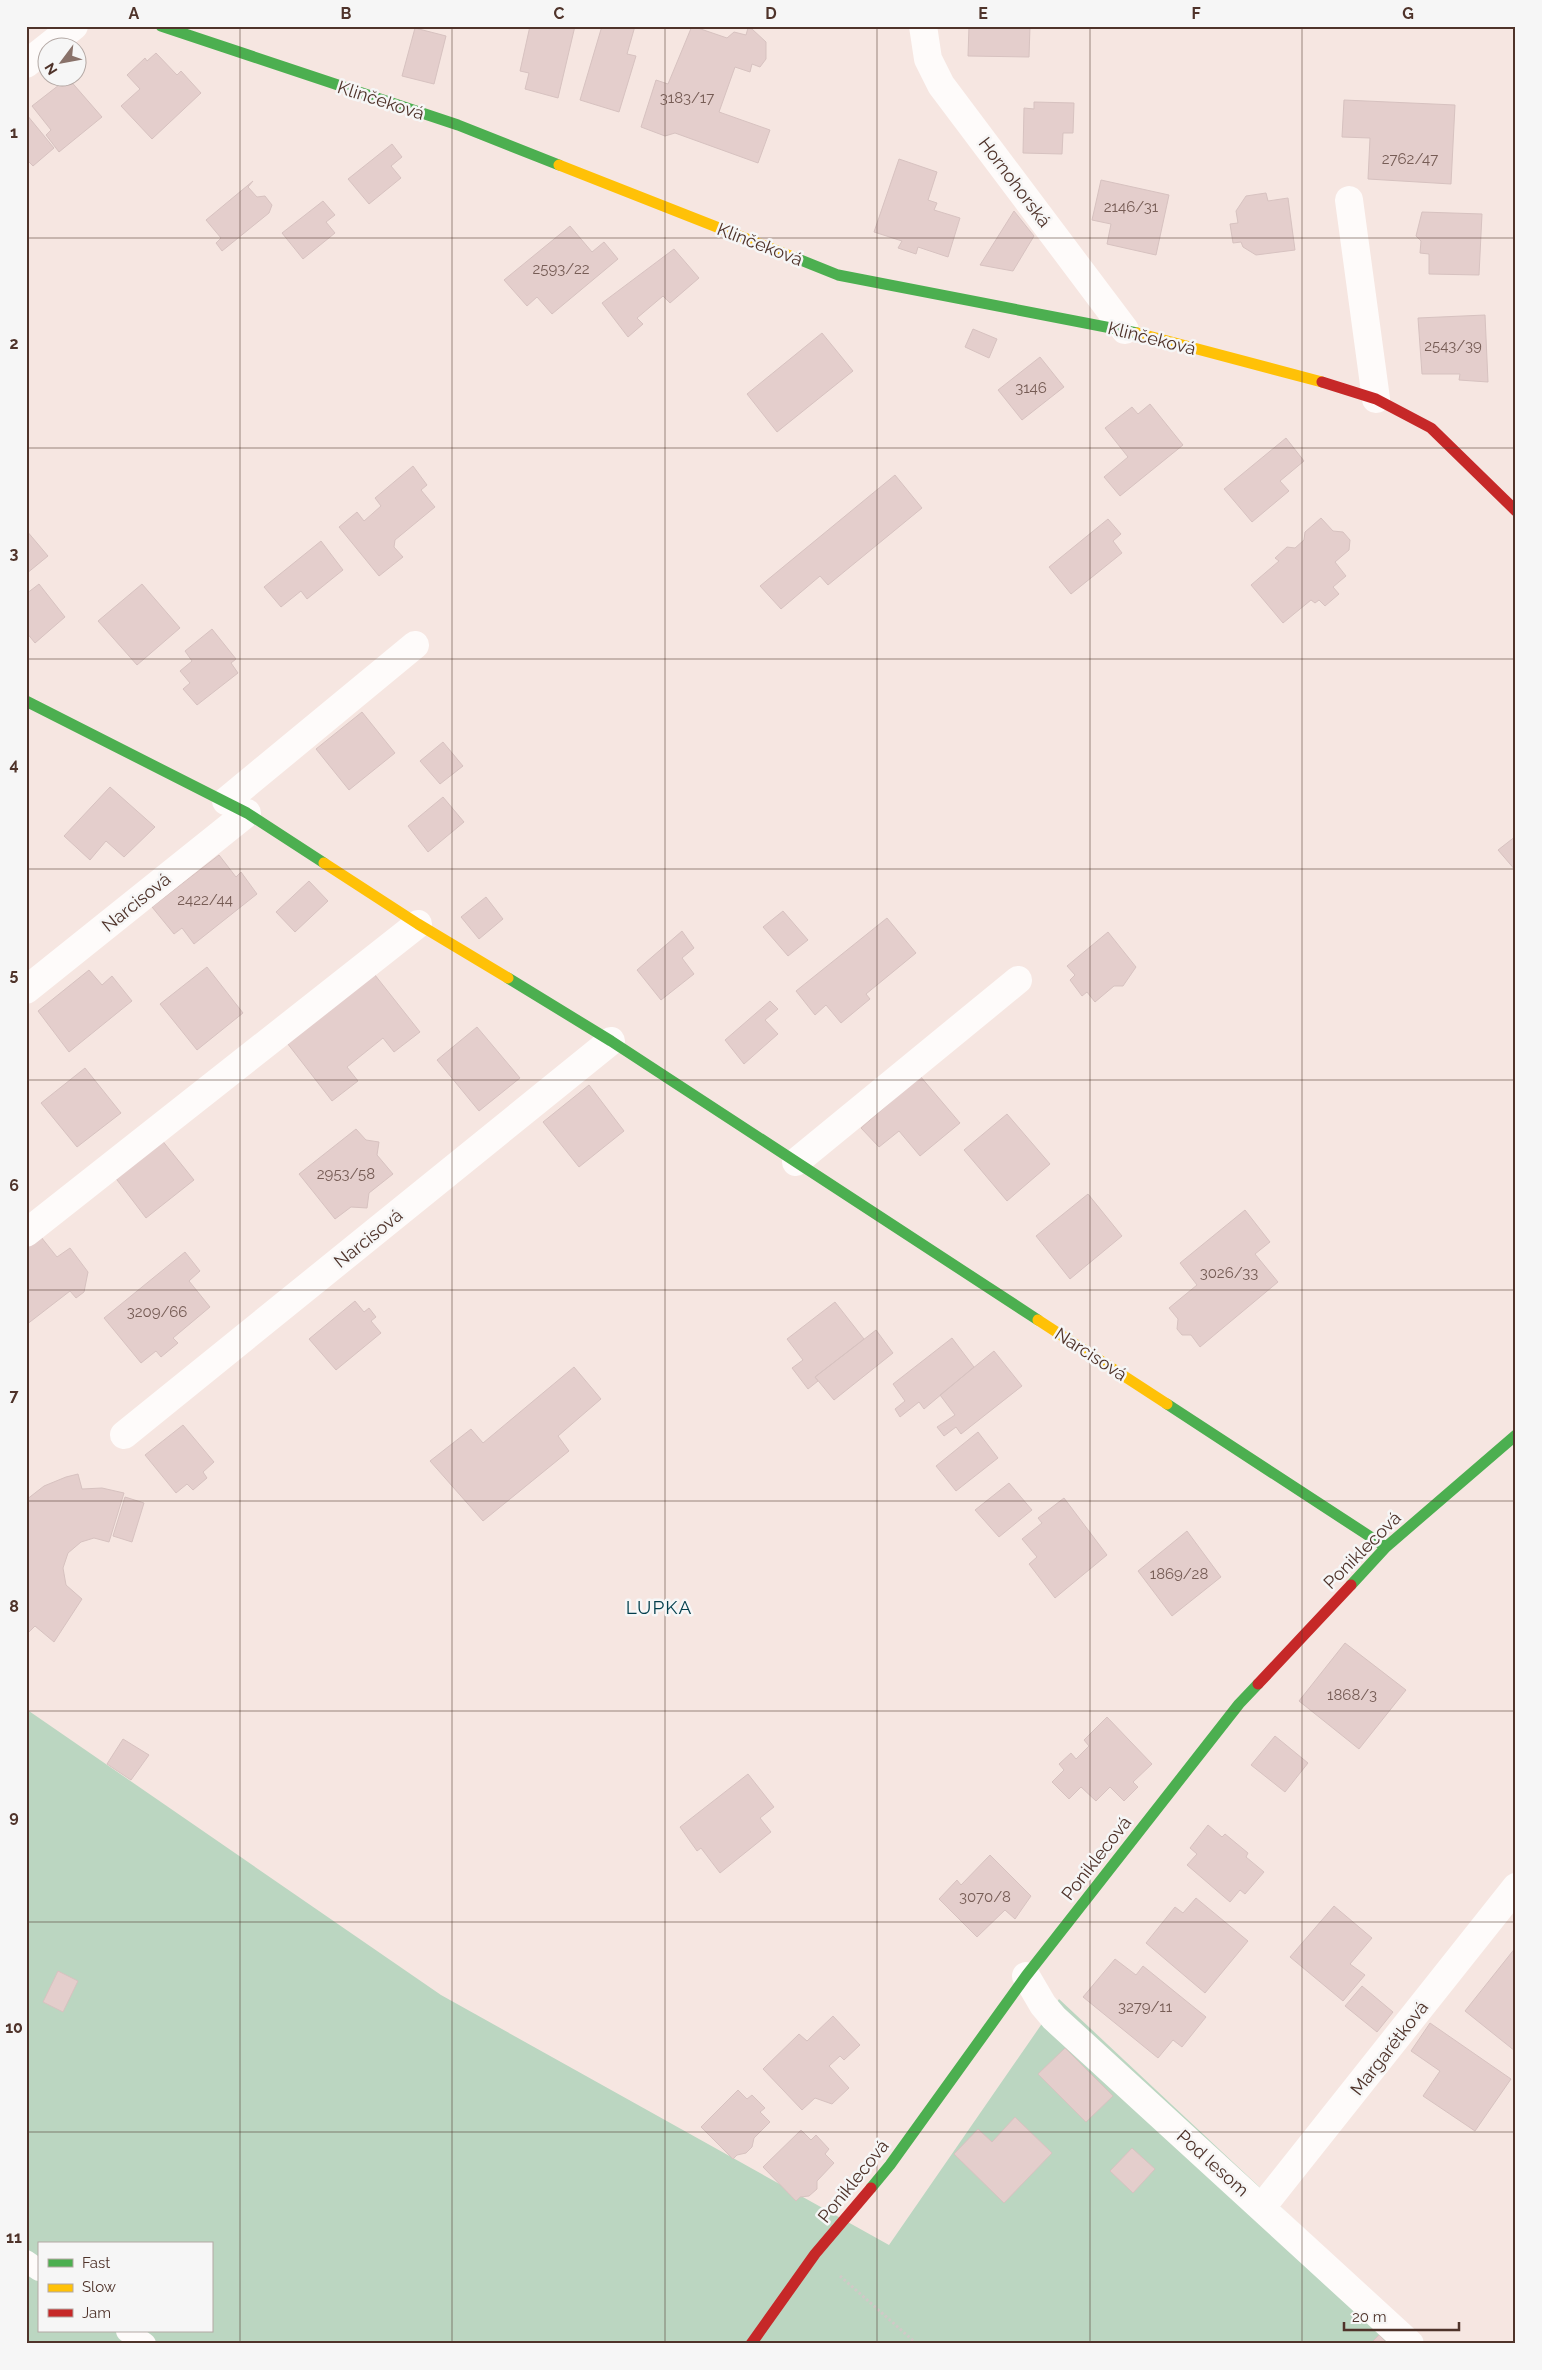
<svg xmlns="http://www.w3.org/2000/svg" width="1542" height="2370" font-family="Raleway,sans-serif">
<rect width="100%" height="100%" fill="#f6e6e1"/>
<path fill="#bbd6c1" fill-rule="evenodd" d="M26 1709 441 1995 889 2245 1059 1999 1427 2344H26ZM39 2244H211V2331H39Z"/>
<path fill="#e4cecc" stroke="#d7c2c0" d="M530 26H575L558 98 525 89 529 73 520 71Z
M602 26H635L627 54 636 56 619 112 580 100Z
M692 26 727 38 734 32 746 35 748 28 752 29 766 42V59L760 67 752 64 750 72 735 67 719 112 770 130 758 163 675 133 665 136 641 127 656 80 668 84Z
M969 26H1030L1029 57 968 56Z
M415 28 446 36 434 84 402 76Z
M156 53 177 75 181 71 201 93 152 139 121 106 140 89 127 75 145 58 147 61Z
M68 78 102 117 59 152 46 135 51 130 32 106Z
M1344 100 1455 105 1451 184 1368 179 1370 138 1342 137Z
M1034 102 1074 103 1073 133H1063L1062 154 1023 153 1024 108 1034 109Z
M27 115 54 148 33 166 26 159Z
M392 144 402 157 391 166 401 178 369 204 348 179Z
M899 159 937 172 928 200 937 203 934 210 960 218 948 257 918 247 916 254 898 248 902 241 874 232Z
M1101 180 1169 195 1156 255 1107 244 1111 224 1092 220Z
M253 181 248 187 257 197 265 196 272 205 269 213 222 251 216 243 221 238 206 220Z
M1266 193 1268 201 1288 198 1295 250 1256 255 1243 247 1241 242 1233 243 1230 224 1238 223 1236 211 1246 196Z
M323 201 335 215 326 222 335 233 303 259 282 233Z
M1014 211 1034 236 1013 271 980 265Z
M1422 212 1482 214 1479 275 1429 274V254L1420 253 1421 241 1416 236Z
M570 226 592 252 604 242 618 259 552 314 537 297 527 306 504 280Z
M674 249 699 278 670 303 663 296 637 318 643 324 628 337 602 303Z
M1485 315 1488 382 1459 380 1460 374H1422L1418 318Z
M973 329 997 339 989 358 965 347Z
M822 333 853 371 777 432 747 394Z
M1040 357 1064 387 1022 420 998 390Z
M1150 404 1183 445 1120 496 1104 477 1128 457 1105 428 1132 407 1138 414Z
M1286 438 1304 461 1280 481 1289 491 1252 522 1224 489Z
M413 466 427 485 421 490 435 507 395 540 394 547 403 557 379 576 339 527 357 512 364 521 381 506 375 498Z
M895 475 922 508 828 585 820 576 781 609 760 586Z
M1321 518 1333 531 1343 532 1350 540 1349 550 1335 562 1346 576 1333 587 1339 594 1325 606 1319 600 1315 603 1311 600 1283 623 1251 585 1279 561 1275 558 1287 547 1295 548 1304 540 1305 532Z
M1108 519 1121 534 1113 541 1122 553 1071 594 1049 567Z
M26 530 48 556 26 574Z
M321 541 343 570 307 599 301 591 281 607 264 587Z
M39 584 65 617 35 643 26 632V594Z
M142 584 180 628 137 665 98 621Z
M212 629 236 659 231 663 238 673 197 705 183 689 190 683 180 671 192 661 185 651Z
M362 712 395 753 349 790 316 749Z
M443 742 463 766 440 784 420 761Z
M110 787 155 827 124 857 106 841 90 860 64 836Z
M443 797 464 822 428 852 408 826Z
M1516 836V871L1498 850Z
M219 855 236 877 241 872 257 894 194 944 182 928 174 934 152 907Z
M309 881 328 901 295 932 276 912Z
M486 897 503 919 479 939 461 917Z
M783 911 808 940 788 956 763 927Z
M887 918 916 953 866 994 870 999 841 1023 826 1005 815 1015 796 991Z
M682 931 694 948 682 958 694 974 661 1000 637 970Z
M1108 932 1136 967 1123 986H1114L1095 1002 1087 992 1082 996 1070 980 1075 975 1067 966Z
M207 967 243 1013 197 1050 160 1004Z
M89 970 102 985 112 976 132 1001 69 1052 38 1011Z
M371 970 420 1032 394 1052 383 1038 347 1067 358 1081 332 1101 284 1039Z
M770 1001 778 1009 765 1020 778 1034 744 1064 725 1040Z
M477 1027 520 1078 479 1111 437 1060Z
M85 1068 121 1113 77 1147 41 1103Z
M920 1076 960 1123 920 1156 899 1131 879 1147 861 1128Z
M589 1085 624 1131 579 1167 543 1122Z
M1007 1114 1050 1164 1007 1201 964 1150Z
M356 1129 366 1140 379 1142 377 1155 393 1174 369 1193 367 1208 351 1207 335 1219 299 1174Z
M161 1139 194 1180 146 1218 114 1176Z
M1088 1194 1122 1236 1070 1279 1036 1236Z
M1245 1210 1270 1242 1255 1254 1278 1282 1200 1347 1191 1335H1182L1177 1329 1178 1319 1169 1308 1197 1285 1180 1263Z
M41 1237 57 1257 70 1248 88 1272 84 1292 76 1298 70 1291 26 1325V1248Z
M185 1252 200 1271 189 1281 210 1307 173 1338 178 1343 161 1357 156 1351 141 1363 104 1318Z
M355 1301 364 1312 369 1308 376 1317 371 1321 381 1333 336 1370 309 1339Z
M835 1302 864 1339 815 1377 818 1381 808 1389 792 1368 803 1360 787 1339Z
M876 1330 893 1353 834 1400 815 1377Z
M952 1338 974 1367 924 1409 919 1402 900 1417 895 1409 905 1401 893 1384Z
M994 1351 1022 1386 961 1434 956 1427 944 1436 937 1427 955 1415 940 1395Z
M574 1367 601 1399 558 1436 569 1451 483 1521 430 1461 471 1429 483 1443Z
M183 1425 214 1462 203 1472 207 1478 193 1490 187 1484 176 1493 145 1455Z
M978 1432 998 1458 956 1491 936 1466Z
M78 1474 82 1489 102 1488 124 1493 109 1542 94 1538 81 1542 68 1553 63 1568 66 1585 82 1599 54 1642 35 1626 26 1635V1500L44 1486 66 1477Z
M1009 1483 1032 1510 999 1537 975 1510Z
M125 1497 144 1503 132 1542 113 1536Z
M1064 1498 1107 1555 1055 1598 1029 1564 1037 1557 1022 1539 1042 1523 1038 1518Z
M1187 1531 1221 1577 1172 1616 1138 1571Z
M1345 1643 1406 1690 1359 1749 1299 1701Z
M1107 1717 1152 1764 1133 1782 1138 1787 1124 1801 1110 1787 1096 1801 1081 1787 1069 1799 1052 1782 1064 1770 1059 1764 1071 1753 1076 1759 1089 1746 1084 1740Z
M1275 1736 1308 1763 1285 1792 1251 1765Z
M123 1739 149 1755 131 1780 107 1764Z
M748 1774 774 1807 760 1818 771 1832 720 1873 701 1848 697 1851 680 1827Z
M1208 1825 1222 1837 1225 1834 1248 1853 1246 1857 1264 1872 1245 1894 1240 1890 1230 1902 1187 1865 1197 1854 1190 1848Z
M990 1855 1031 1896 1015 1919 1005 1910 977 1937 939 1899 957 1880 961 1885Z
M1196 1898 1248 1941 1205 1993 1146 1943 1175 1907 1183 1913Z
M1334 1906 1372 1938 1350 1964 1365 1975 1343 2001 1290 1957Z
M1516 1947V2051H1515L1465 2011Z
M1115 1959 1136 1975 1143 1966 1206 2017 1182 2047 1173 2040 1158 2058 1083 1997Z
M58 1971 78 1981 63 2012 43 2002Z
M1362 1986 1393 2012 1377 2032 1345 2006Z
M833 2016 860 2045 844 2060 840 2056 829 2066 849 2088 832 2104 815 2098 802 2110 763 2069 799 2034 807 2041Z
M1430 2023 1511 2079 1475 2131 1423 2096 1440 2071 1411 2051Z
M1065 2048 1113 2096 1086 2122 1038 2074Z
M738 2090 747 2099 752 2095 765 2108 760 2112 770 2122 754 2138 752 2147 746 2153 737 2155 733 2159 701 2127Z
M1015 2117 1052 2153 1004 2203 954 2154 978 2129 992 2142Z
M801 2130 811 2140 816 2135 829 2149 825 2154 834 2163 817 2181V2189L809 2196 800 2197 796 2201 763 2167Z
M1132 2148 1155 2169 1133 2193 1110 2171Z
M1379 2335 1388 2344H1370Z"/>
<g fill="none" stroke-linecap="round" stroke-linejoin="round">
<path stroke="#d1c9c7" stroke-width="3" stroke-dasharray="2.5 2.5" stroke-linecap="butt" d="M840 2276 917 2344"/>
<path stroke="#fefbfa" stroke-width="22" d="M26 2261 39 2270
M127 2331 145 2344"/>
<path stroke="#fefbfa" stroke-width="28" d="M923 26 928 59 941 85 1125 330
M26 64 74 26
M1349 200 1376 399
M226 801 415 645
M26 990 247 813
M796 1162 1018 980
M26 1233 418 924
M124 1435 611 1041
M1026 1976 1043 2005 1054 2018 1410 2344
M1262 2207 1516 1887"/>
<path stroke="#4caf50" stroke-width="11" d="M161 26 458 125 559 165
M793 257 838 275 1137 333
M26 701 247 813 324 863
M508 978 611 1041 1038 1320
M1167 1404 1386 1547
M1351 1585 1386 1547 1516 1435
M871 2188 890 2165 1026 1976 1239 1704 1258 1684"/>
<path stroke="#ffc107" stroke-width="11" d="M559 165 793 257
M1137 333 1322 382
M324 863 418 924 508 978
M1038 1320 1167 1404"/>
<path stroke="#c62828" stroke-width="11" d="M1322 382 1376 399 1431 428 1516 511
M1258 1684 1351 1585
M751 2344 815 2254 871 2188"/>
</g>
<path fill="none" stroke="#4f332a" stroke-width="1" stroke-opacity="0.55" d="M240 26V2344M452 26V2344M665 26V2344M877 26V2344M1090 26V2344M1302 26V2344M26 238H1516M26 448H1516M26 659H1516M26 869H1516M26 1080H1516M26 1290H1516M26 1501H1516M26 1711H1516M26 1922H1516M26 2132H1516"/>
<g text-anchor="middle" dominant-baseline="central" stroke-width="5" stroke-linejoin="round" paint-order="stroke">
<g font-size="15" fill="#765c55">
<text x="687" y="98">3183/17</text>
<text x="1410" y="159">2762/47</text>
<text x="1131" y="207">2146/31</text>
<text x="561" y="269">2593/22</text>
<text x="1453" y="346">2543/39</text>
<text x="1031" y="388">3146</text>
<text x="205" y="900">2422/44</text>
<text x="346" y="1174">2953/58</text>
<text x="1229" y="1273">3026/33</text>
<text x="157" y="1312">3209/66</text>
<text x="1179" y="1574">1869/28</text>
<text x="1352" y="1695">1868/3</text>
<text x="985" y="1897">3070/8</text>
<text x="1145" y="2007">3279/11</text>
</g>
<g font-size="18" fill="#4f332a" stroke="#f6f6f6">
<text transform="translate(381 100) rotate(18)">Klinčeková</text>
<text transform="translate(1015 182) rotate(53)">Hornohorská</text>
<text transform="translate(760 244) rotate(21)">Klinčeková</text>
<text transform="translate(1152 338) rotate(14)">Klinčeková</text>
<text transform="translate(136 902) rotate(-39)">Narcisová</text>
<text transform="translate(368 1238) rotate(-39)">Narcisová</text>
<text transform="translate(1091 1354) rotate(33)">Narcisová</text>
<text transform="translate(1362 1550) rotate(-45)">Poniklecová</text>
<text transform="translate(1096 1858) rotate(-52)">Poniklecová</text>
<text transform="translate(1389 2048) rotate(-52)">Margarétková</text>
<text transform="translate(1213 2163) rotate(42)">Pod lesom</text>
<text transform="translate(853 2181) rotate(-51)">Poniklecová</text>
</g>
<g font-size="19" letter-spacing="1" fill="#023e4c" stroke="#f6f6f6">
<text x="659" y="1607">LUPKA</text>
</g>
</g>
<rect width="1542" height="2370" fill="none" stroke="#f6f6f6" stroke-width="55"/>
<rect x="38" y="2242" width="175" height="90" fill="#f6f6f6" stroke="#b3a8a4"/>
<rect x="48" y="2259" width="25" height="8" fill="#4caf50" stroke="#b3a8a4"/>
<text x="82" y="2268" font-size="15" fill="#4f332a">Fast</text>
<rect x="48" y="2284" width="25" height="8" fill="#ffc107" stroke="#b3a8a4"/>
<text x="82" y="2292" font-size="15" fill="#4f332a">Slow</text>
<rect x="48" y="2309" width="25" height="8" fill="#c62828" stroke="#b3a8a4"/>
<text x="82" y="2318" font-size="15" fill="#4f332a">Jam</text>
<g transform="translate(62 62) rotate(238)"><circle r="24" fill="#f6f6f6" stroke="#b3a8a4"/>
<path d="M0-4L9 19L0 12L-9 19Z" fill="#89726a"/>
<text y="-8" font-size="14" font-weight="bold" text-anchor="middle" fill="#4f332a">N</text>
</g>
<path d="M1344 2322v8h115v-8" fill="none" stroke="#4f332a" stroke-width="2.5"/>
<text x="1352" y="2322" font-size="15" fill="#4f332a" stroke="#f6f6f6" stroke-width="4" paint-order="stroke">20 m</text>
<rect x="28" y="28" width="1486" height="2314" fill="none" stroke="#4f332a" stroke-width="2"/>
<g font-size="16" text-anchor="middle" font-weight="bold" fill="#4f332a">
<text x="134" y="19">A</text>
<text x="346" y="19">B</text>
<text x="559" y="19">C</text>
<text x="771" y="19">D</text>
<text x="983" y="19">E</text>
<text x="1196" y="19">F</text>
<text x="1408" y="19">G</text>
<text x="14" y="138">1</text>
<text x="14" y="349">2</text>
<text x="14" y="559">3</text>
<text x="14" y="770">4</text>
<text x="14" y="980">5</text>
<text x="14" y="1191">6</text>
<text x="14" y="1401">7</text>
<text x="14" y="1612">8</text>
<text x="14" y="1822">9</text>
<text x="14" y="2033">10</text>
<text x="14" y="2243">11</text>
</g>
</svg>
